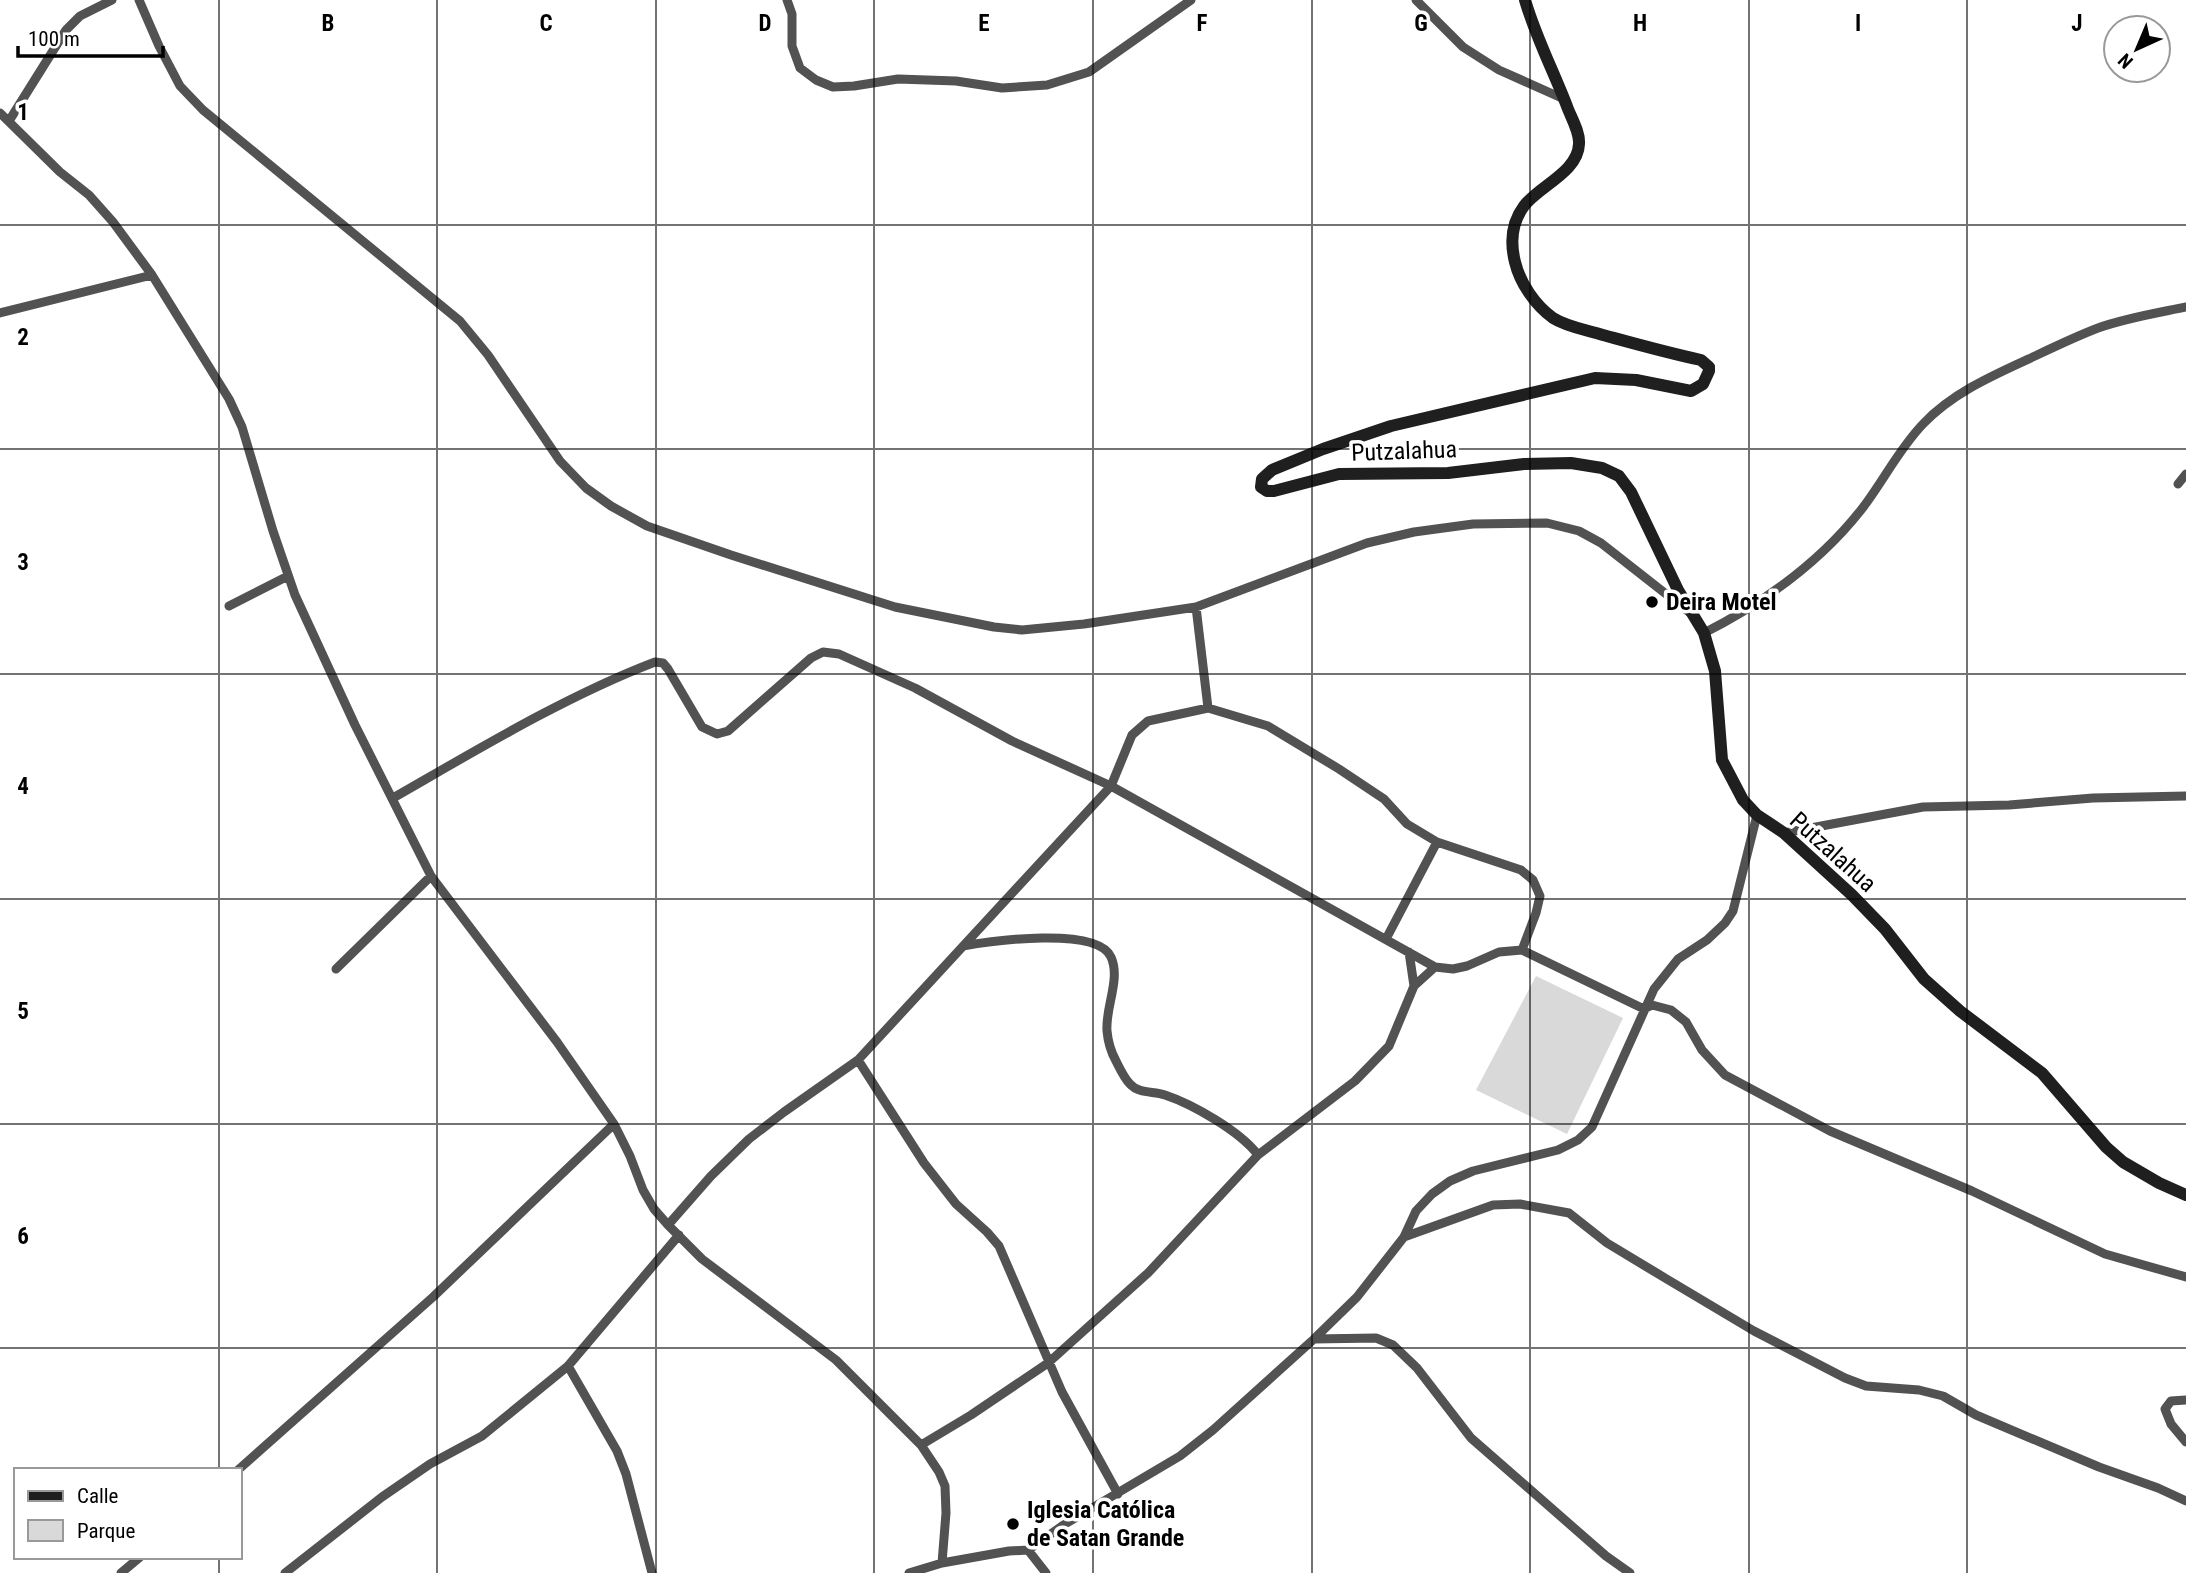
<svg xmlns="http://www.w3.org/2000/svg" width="2186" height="1573" font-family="'Roboto Condensed',sans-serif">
<rect width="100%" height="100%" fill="#fff"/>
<path fill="#d9d9d9" d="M1536 976 1623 1018 1567 1134 1476 1090Z"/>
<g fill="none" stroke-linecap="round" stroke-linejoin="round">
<path stroke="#525252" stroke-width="9" d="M139 0 159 46 180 86 203 110 460 321 488 355 560 461 586 488 611 506 647 526 731 555 895 607 994 627 1022 630 1084 624 1196 607 1367 543 1414 532 1473 524 1547 523 1579 531 1601 543 1689 612
M787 0 792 14V46L800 68 816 80 833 87 854 86 898 79 956 81 1002 88 1047 85 1089 72 1191 0
M1416 0 1463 47 1499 70 1564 99
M0 113 60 172 89 195 113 222 152 275 229 399 242 427 273 531 295 595 355 725 431 876 557 1042 614 1124 630 1156 643 1190 654 1209 668 1225 702 1259 836 1360 921 1445 939 1472 945 1486 946 1513 942 1563
M9 121 66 30 80 16 112 0
M0 313 152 275
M2178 484 2186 474
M229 606 288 576
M1196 607 1208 708
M1704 633C1763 603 1820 562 1861 510 1883 482 1898 450 1923 424 1953 392 1996 374 2035 356 2056 346 2077 336 2098 328 2126 318 2157 313 2186 307
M393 798C475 751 566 696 655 662L663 663 668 669 702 727 717 734 728 731 811 658 823 652 839 654 915 688 1012 741 1111 786 1435 967 1453 969 1467 966 1499 952 1522 950
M1784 833 1923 807 2009 805 2093 798 2186 796
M1386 939 1437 842
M963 946C991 941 1097 926 1111 957 1121 979 1105 1008 1107 1031 1108 1042 1111 1052 1116 1061 1120 1069 1124 1078 1130 1084 1139 1094 1153 1091 1165 1095 1192 1104 1240 1131 1258 1155
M1409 952 1414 986
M336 969 431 876
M858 1060 924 1163 956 1204 987 1232 999 1246 1062 1392 1118 1494
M668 1225 711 1176 749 1139 784 1112 858 1060 1111 786 1132 735 1148 721 1208 708 1268 726 1339 769 1384 799 1407 824 1437 842 1521 870 1533 880 1540 896 1536 913 1522 950 1644 1009 1652 1005 1671 1010 1686 1022 1702 1050 1725 1075 1830 1131 1972 1191 2105 1254 2186 1277
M1404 1237 1493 1205 1520 1204 1569 1213 1607 1243 1665 1278 1754 1331 1845 1378 1866 1386 1919 1390 1943 1396 1976 1415 2099 1467 2158 1488 2186 1501
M1314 1339 1376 1338 1393 1345 1417 1368 1471 1438 1606 1556 1630 1573
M568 1366 617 1451 626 1474 652 1573
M2186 1400 2171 1401 2165 1409 2171 1424 2186 1442
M921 1445 971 1415 1048 1363 1148 1273 1258 1155 1355 1081 1389 1046 1414 986 1435 967
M238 1470 433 1297 614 1124
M1028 1550 1046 1573
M121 1573 140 1557
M285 1573 382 1497 430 1464 482 1436 568 1366 679 1235
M909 1573 942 1563 1009 1551 1028 1550 1065 1524 1180 1456 1213 1430 1314 1339 1357 1297 1404 1237 1416 1211 1432 1194 1450 1181 1473 1171 1558 1150 1578 1140 1592 1127 1654 989 1678 959 1707 940 1725 923 1733 911 1757 815"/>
<path stroke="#1f1f1f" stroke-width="12" d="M1525 0C1536 38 1554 72 1568 109 1572 119 1580 133 1579 144 1578 172 1539 186 1524 206 1512 222 1510 242 1515 262 1520 283 1535 305 1553 318 1567 327 1587 330 1603 335 1636 344 1668 353 1701 360L1709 367V371L1703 384 1691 391 1636 380 1595 378 1391 426 1323 449 1272 470 1262 479 1261 487 1267 491H1274L1339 474 1448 473 1524 464 1571 463 1602 468 1619 476 1631 492 1678 590 1704 633 1715 671 1722 760 1743 800 1757 815 1784 833 1852 895 1885 929 1924 979 1960 1011 2042 1073 2106 1147 2123 1162 2159 1183 2186 1195"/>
</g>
<path fill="none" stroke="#000" stroke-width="2" stroke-opacity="0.55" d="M219 0V1470M437 0V1573M656 0V1573M874 0V1573M1093 0V1573M1312 0V1573M1530 0V1573M1749 0V1573M1967 0V1573M0 225H2186M0 449H2186M0 674H2186M0 899H2186M0 1124H2186M0 1348H2186M219 1557V1573"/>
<g fill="#000" stroke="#fff" stroke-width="2.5">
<circle cx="1652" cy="602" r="7"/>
<circle cx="1013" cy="1524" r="7"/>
</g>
<g text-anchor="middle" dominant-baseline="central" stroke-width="7" stroke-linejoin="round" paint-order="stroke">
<g font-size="24" fill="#000" stroke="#fff">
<text transform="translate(1404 451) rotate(-2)">Putzalahua</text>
<text transform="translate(1833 852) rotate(42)">Putzalahua</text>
</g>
<g font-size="24" font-weight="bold" fill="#000" stroke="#fff" text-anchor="start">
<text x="1666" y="602">Deira Motel</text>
<text x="1027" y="1510">Iglesia Católica<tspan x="1027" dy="28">de Satan Grande</tspan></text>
</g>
</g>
<g font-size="23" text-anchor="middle" font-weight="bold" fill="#000" stroke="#fff" stroke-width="7" stroke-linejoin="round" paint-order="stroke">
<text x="328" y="31">B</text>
<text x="546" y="31">C</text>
<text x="765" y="31">D</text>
<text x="984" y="31">E</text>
<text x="1202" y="31">F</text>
<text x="1421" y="31">G</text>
<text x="1640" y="31">H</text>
<text x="1858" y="31">I</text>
<text x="2077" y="31">J</text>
<text x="23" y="120">1</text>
<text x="23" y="345">2</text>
<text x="23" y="570">3</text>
<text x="23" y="794">4</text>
<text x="23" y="1019">5</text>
<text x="23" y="1244">6</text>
</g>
<rect x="14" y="1468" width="228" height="91" fill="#ffffff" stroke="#999999" stroke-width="2"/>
<rect x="28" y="1491" width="35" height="10" fill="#1f1f1f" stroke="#999999" stroke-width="2"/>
<text x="77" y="1503" font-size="21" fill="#000000">Calle</text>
<rect x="28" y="1520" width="35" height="21" fill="#d9d9d9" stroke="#999999" stroke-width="2"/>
<text x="77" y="1538" font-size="21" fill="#000000">Parque</text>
<g transform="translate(2137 49) rotate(224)"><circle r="33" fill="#ffffff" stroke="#999999" stroke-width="2"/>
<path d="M0-5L12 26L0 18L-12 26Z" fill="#000000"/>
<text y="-10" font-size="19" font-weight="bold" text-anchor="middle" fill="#000000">N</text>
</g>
<path d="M18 46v10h145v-10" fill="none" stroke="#000000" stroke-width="3.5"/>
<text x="28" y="46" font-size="21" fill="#000000" stroke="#ffffff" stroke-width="5" paint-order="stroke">100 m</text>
</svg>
